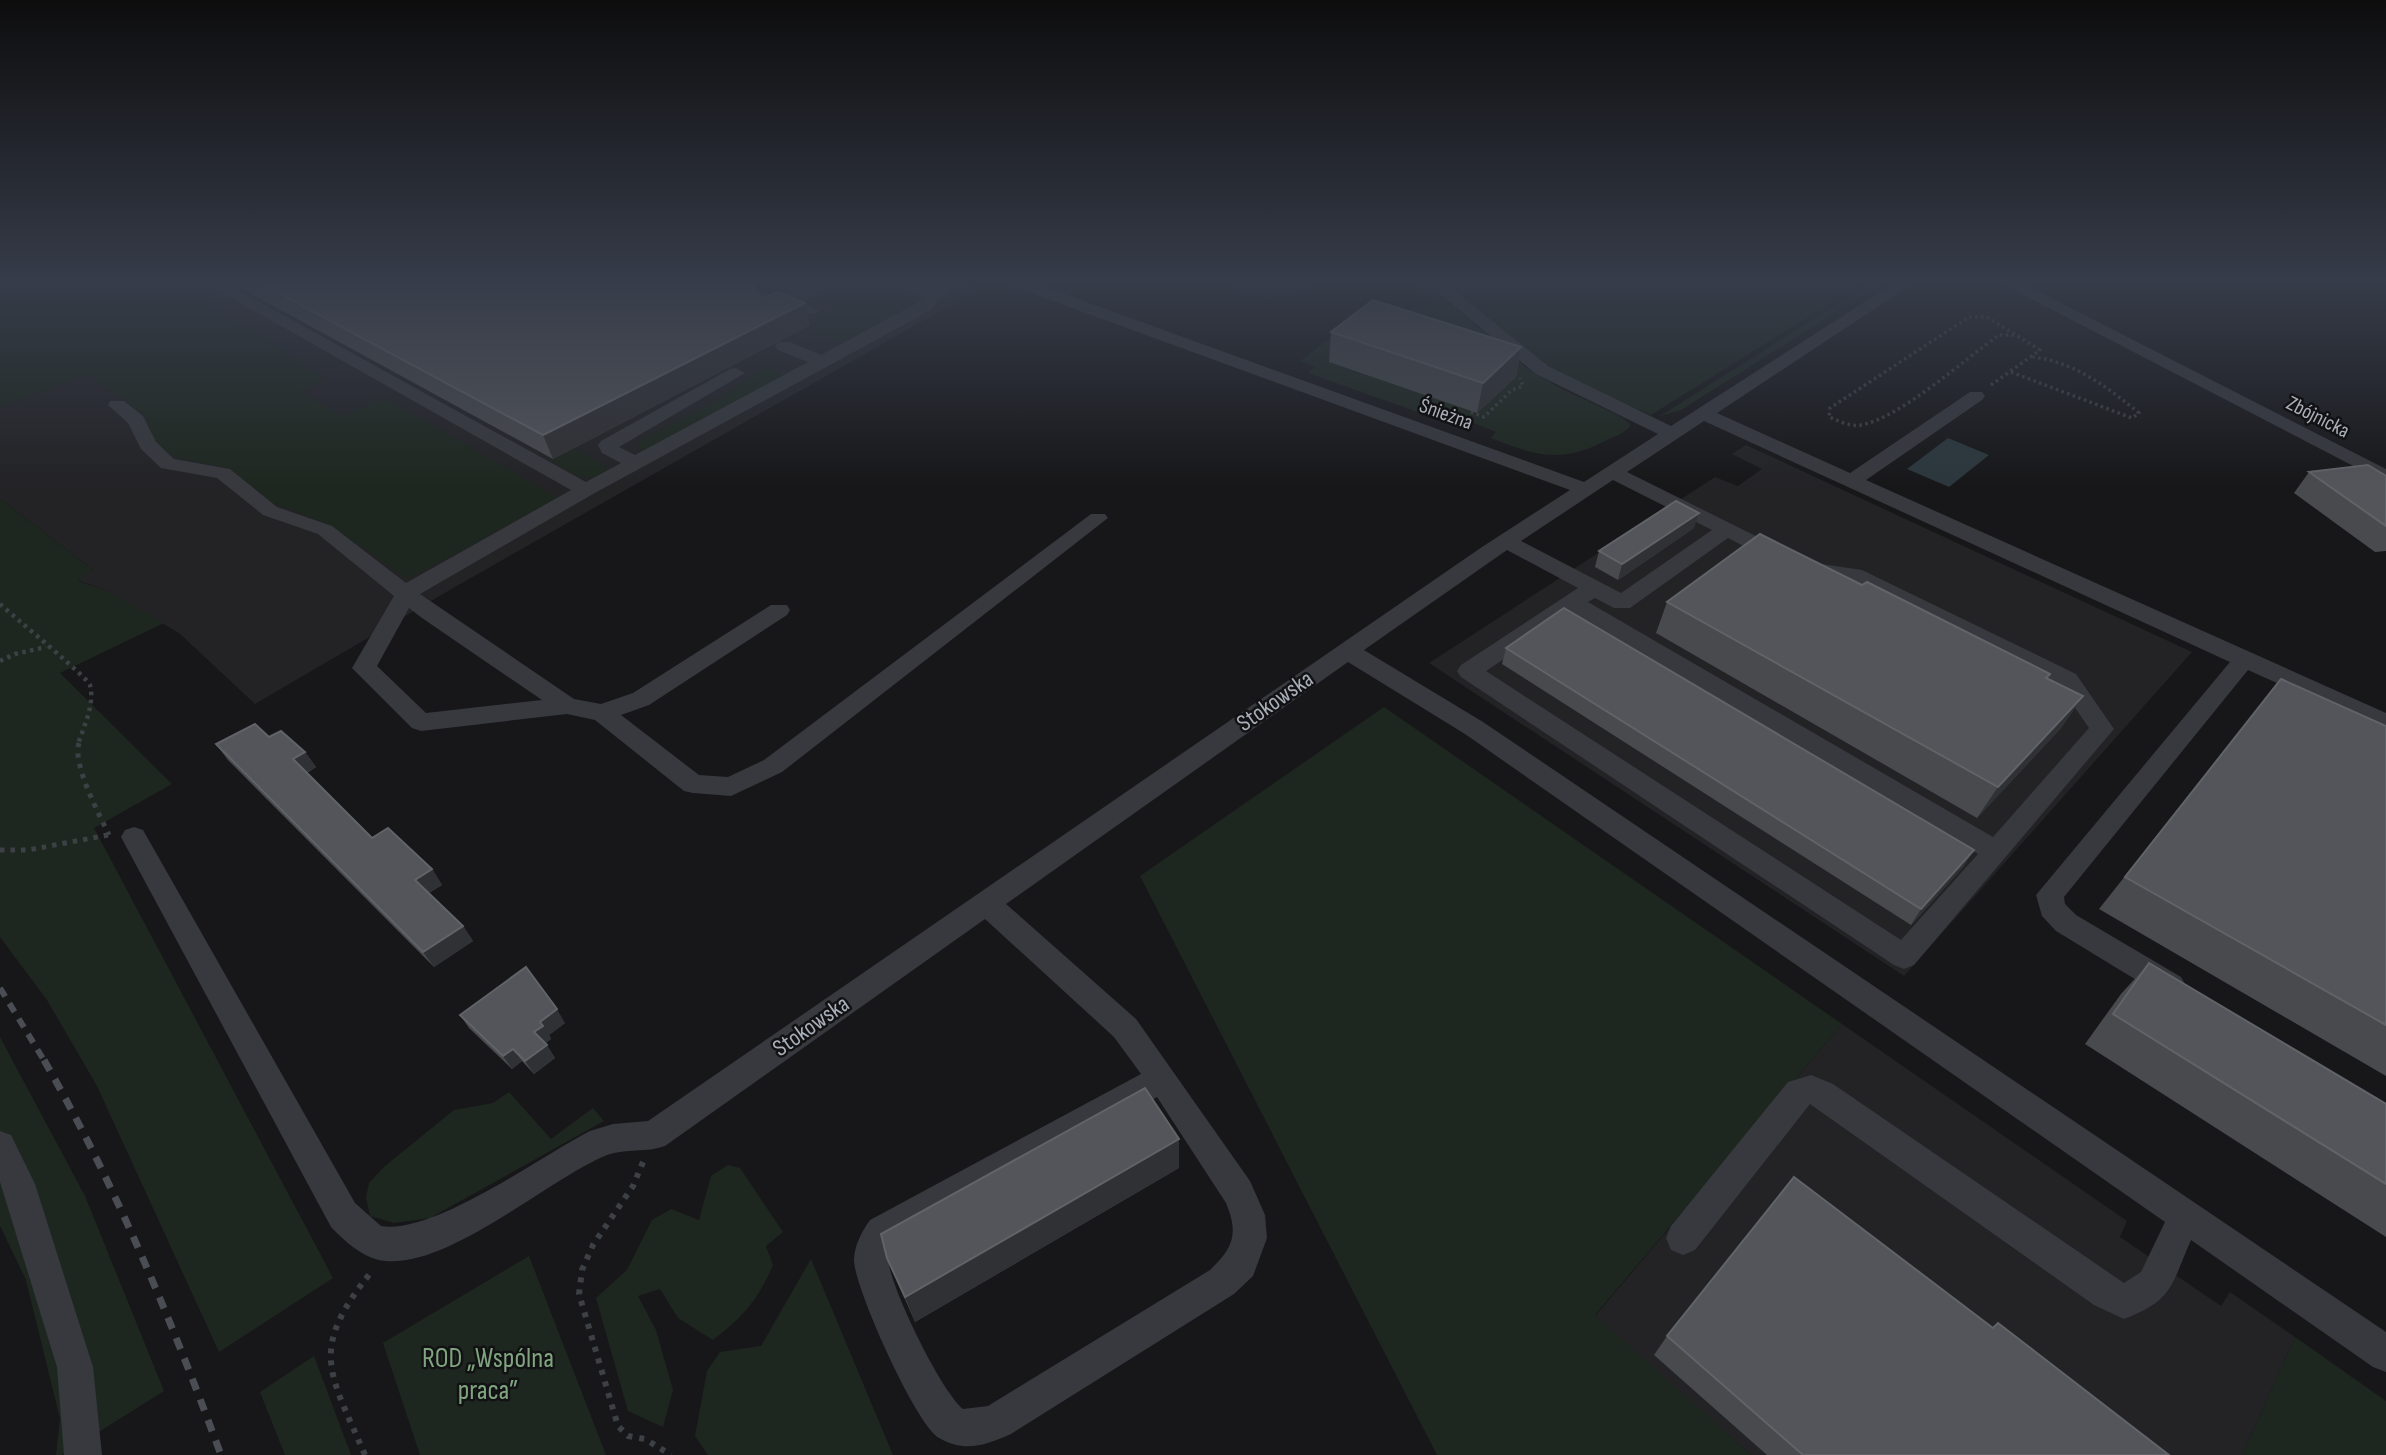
<svg xmlns="http://www.w3.org/2000/svg" width="2386" height="1455" font-family="'Sofia Sans Condensed',sans-serif">
<rect width="100%" height="100%" fill="#171719"/>
<path fill="#232326" d="M0 282H962L979 289 455 587 255 704 179 633 107 591 77 580 93 570 0 499Z
M1219 282H1321L1268 299Z
M1746 445 2192 652 1904 976 1429 663 1715 477 1738 486 1762 469 1732 454Z
M1842 1024 2127 1221 2120 1237 2221 1306 2230 1292 2295 1337 2242 1455H1751L1595 1316Z"/>
<path fill="#1e271f" d="M0 282H173L326 378 299 392 343 416 384 397 558 498 408 579 329 525 271 502 229 468 176 458 156 444 145 415 87 374 0 407Z
M747 282H870L915 302 914 305 846 341 828 340 803 329 834 310 820 302 782 297Z
M1409 282H1424L1527 368 1558 387 1622 417 1631 425C1623 435 1614 436 1603 442 1560 464 1534 455 1491 438L1496 432 1464 419 1454 425 1308 373 1315 367 1300 361 1350 323 1436 303Z
M1444 282H1864L1651 415 1590 389 1543 363Z
M1872 282H1884L1681 410 1660 416Z
M766 366 787 376 648 450H640L637 447 641 440 713 402Z
M574 448 607 468 606 472C585 486 569 471 551 461Z
M0 499 93 570 78 581 107 591 164 623 60 673 172 784 94 828 333 1278 219 1352 97 1086 47 1000 0 937Z
M1384 707 1842 1024 1595 1315 1751 1455H1437L1140 876Z
M0 1037 85 1196 164 1391 62 1455H56L60 1419 26 1280 0 1226Z
M509 1092 551 1139 593 1108 604 1121 430 1218 394 1223 370 1216 366 1198 369 1183 385 1166 454 1110 493 1103Z
M728 1165 740 1168 783 1232 766 1246 773 1265C758 1300 743 1317 713 1340L678 1318 660 1289 638 1296 656 1330 673 1390 663 1427 628 1411 596 1298 627 1270 652 1220 671 1209 699 1220 711 1176Z
M529 1256 606 1455H420L383 1343Z
M811 1259 893 1455H708L695 1436 707 1371 720 1352 761 1346Z
M2295 1337 2386 1401V1455H2242Z
M314 1356 351 1455H285L260 1392Z"/>
<path fill="#2c373d" d="M1948 438 1989 455 1949 487 1907 469Z"/>
<g fill="none" stroke-linecap="round" stroke-linejoin="round">
<path stroke="#3d4045" stroke-width="3.5" stroke-dasharray="2.5 3.5" stroke-linecap="butt" d="M1969 317H1987L2016 335H1999C1965 359 1900 418 1861 425 1850 427 1839 421 1829 417L1830 408Z
M2011 372 2132 418 2139 413C2107 387 2075 362 2033 357
M1991 385 2040 350 2016 335
M1471 412 1484 417 1512 390 1523 386 1520 378"/>
<path stroke="#3d4045" stroke-width="4.5" stroke-dasharray="3.5 4.5" stroke-linecap="butt" d="M0 604C13 616 88 678 90 685 95 704 84 726 78 744
M0 661 15 654 46 647"/>
<path stroke="#3d4045" stroke-width="5" stroke-dasharray="4.5 6" stroke-linecap="butt" d="M79 743C72 764 99 814 109 835
M0 850H28L108 835"/>
<path stroke="#3d4045" stroke-width="6" stroke-dasharray="5 7" stroke-linecap="butt" d="M643 1162 633 1186 593 1245 582 1270 579 1294 618 1426 628 1436 645 1439 671 1455
M365 1455C329 1371 308 1350 372 1271"/>
<path fill="#37393e" fill-rule="evenodd" d="M203 282H223L586 482 621 463 602 453 598 445 601 441 730 369 736 368 745 373 619 447 635 455 808 362 778 350 775 346 778 342H790L821 355 917 303 923 298 889 282H912L932 290 946 282H966L939 299 929 311 593 494 420 594 574 699 601 704 633 693 771 605H787L790 610 787 615 649 705 621 715 699 775 728 777 764 760 1091 514H1105L1108 518 782 772 731 796 693 793 684 791 595 720 567 714 421 731 412 728 352 668 394 596 318 534 263 515 217 478 161 468 141 449 128 423 108 405 110 401H124L143 416 156 442 174 459 230 469 277 507 332 526 406 583 571 490ZM409 608 422 618 542 700 426 713 377 666Z
M719 282H741L796 305 811 306 819 311C805 325 732 295 719 282Z
M1007 282H1031L1584 482 1658 434 1536 374 1426 282H1444L1548 366 1671 426 1896 282H1915L1717 413 1850 473 1970 392H1982L1985 396 1982 400 1866 480 2386 713V732L2248 670 2064 897 2065 904 2076 915 2181 977 2186 986 2181 995 2171 998 2161 995 2056 931 2042 916 2036 895 2230 662 1704 421 1627 472 1808 562 1862 570 2076 674 2114 729 1914 965 1904 969 1894 965 1461 677 1457 671 1461 665 1578 588 1507 550 1364 650 1483 722 2386 1332V1372L2373 1367 2191 1240C2171 1285 2174 1300 2124 1319L2094 1305 1810 1104 1695 1250 1683 1255 1671 1250 1666 1238 1671 1226 1788 1082 1811 1075 1833 1084 2124 1283 2141 1272 2165 1222 1465 734 1348 662 1006 904 1136 1019 1250 1181 1265 1215 1267 1238 1253 1276 1234 1294 1011 1434C986 1445 965 1453 939 1438 916 1425 854 1287 854 1260 854 1246 862 1231 870 1220L1141 1074 1114 1037 985 919 665 1146C647 1153 626 1148 607 1155 547 1180 450 1267 385 1261 363 1259 345 1241 331 1227L121 837 125 830 134 827 143 830 355 1203 381 1226C433 1235 541 1156 590 1131L613 1124 648 1121 1482 547 1570 490 1009 285ZM1613 480 1712 530 1621 593 1521 541ZM1728 538 1795 573 1849 581 2060 686 2089 728 1993 837 1588 602 1595 598 1614 608H1630ZM1572 613 1978 854 1901 940 1486 671ZM1157 1097 1226 1203C1239 1234 1233 1248 1210 1270L988 1406 963 1409C941 1391 893 1292 889 1264 888 1256 889 1251 894 1244Z
M1999 282H2020L2386 469V483Z
M0 1131 11 1135 35 1184 93 1367 102 1455H64L57 1367 0 1182Z"/>
<path stroke="#4a4d53" stroke-width="6" stroke-dasharray="10 8" stroke-linecap="butt" d="M0 988 45 1062"/>
<path stroke="#4a4d53" stroke-width="7" stroke-dasharray="12 10" stroke-linecap="butt" d="M44 1060C116 1186 171 1319 221 1455"/>
<path stroke="#37393e" stroke-width="18" d="M770 308 821 282"/>
</g>
<path fill="#484a4e" d="M230 282H749L759 296 810 325 553 459Z
M1331 332 1521 347 1516 377 1477 413 1329 362Z
M2309 472 2386 476V551L2375 552 2294 493Z
M1694 528 1618 580 1595 567 1599 551Z
M1862 585 2050 674 2047 678 2083 696 2061 728 1977 818 1656 633 1667 602Z
M1506 648 1964 866 1911 925 1502 664Z
M2281 679 2386 726V1076L2099 909Z
M216 744 305 752 316 767 307 773 372 838 432 869 442 885 429 893 463 926 473 941 434 967 228 760Z
M2149 963 2386 1104V1237L2085 1044 2121 994Z
M460 1015 565 1023 549 1035 551 1039 545 1043 555 1058 534 1074 522 1061 512 1069 469 1028Z
M1179 1168 915 1322 887 1258Z
M1998 1323 2169 1455H1767L1654 1355 1667 1336 1992 1328Z"/>
<path fill="#303134" d="M805 303 810 325 553 459 543 435Z
M1521 347 1516 377 1477 413 1483 383Z
M1699 513 1694 528 1618 580 1622 564Z
M2083 696 2061 728 1977 818 1998 787Z
M305 752 316 767 304 774 293 759Z
M1974 850 1964 866 1911 925 1921 909Z
M432 869 442 885 426 895 415 880Z
M463 926 473 941 434 967 423 952Z
M557 1009 565 1023 549 1035 551 1039 543 1045 534 1032 540 1022Z
M547 1045 555 1058 534 1074 525 1061Z
M513 1049 522 1061 512 1069 503 1056Z
M1179 1139V1168L915 1322 905 1297Z"/>
<path fill="#53555a" stroke="#606368" stroke-width="2" d="M258 282H749L754 284V291L759 296 765 298 778 292 805 303 543 435Z
M1373 300 1521 347 1483 383 1331 332Z
M2368 465 2386 476V526L2309 472Z
M1676 501 1699 513 1622 564 1599 551Z
M1760 534 1862 585 1867 582 2050 674 2046 678 2083 696 1998 787 1667 602Z
M1564 608 1974 850 1921 909 1506 648Z
M2281 679 2386 726V1025L2125 877Z
M255 724 269 737 281 731 305 752 293 759 372 838 388 828 432 869 415 880 463 926 423 952 216 744Z
M2149 963 2386 1104V1184L2113 1014Z
M526 967 557 1009 540 1022 543 1026 534 1032 547 1045 525 1061 513 1049 503 1056 460 1015Z
M1145 1088 1179 1139 905 1297 887 1258 881 1234Z
M1794 1177 1993 1328 1998 1323 2169 1455H1803L1667 1336Z"/>
<linearGradient id="sky" x2="0" y2="1"><stop stop-color="#0d0d0e"/><stop offset="0.58" stop-color="#363c49"/><stop offset="1" stop-color="#363c49" stop-opacity="0"/></linearGradient>
<rect width="2386" height="486" fill="url(#sky)"/>
<g text-anchor="middle" dominant-baseline="central" stroke-width="5" stroke-linejoin="round" paint-order="stroke">
<g font-size="21" fill="#a8afb9" stroke="#121214">
<text transform="translate(1446 414) rotate(20)">Śnieżna</text>
<text transform="translate(2318 417) rotate(27)">Zbójnicka</text>
</g>
<g font-size="24" fill="#a8afb9" stroke="#121214">
<text transform="translate(1275 701) rotate(-35)">Stokowska</text>
<text transform="translate(811 1026) rotate(-35)">Stokowska</text>
</g>
<g font-size="28" fill="#7fa47f" stroke="#121214">
<text x="488" y="1358">ROD „Wspólna<tspan x="488" dy="32">praca”</tspan></text>
</g>
</g>
</svg>
